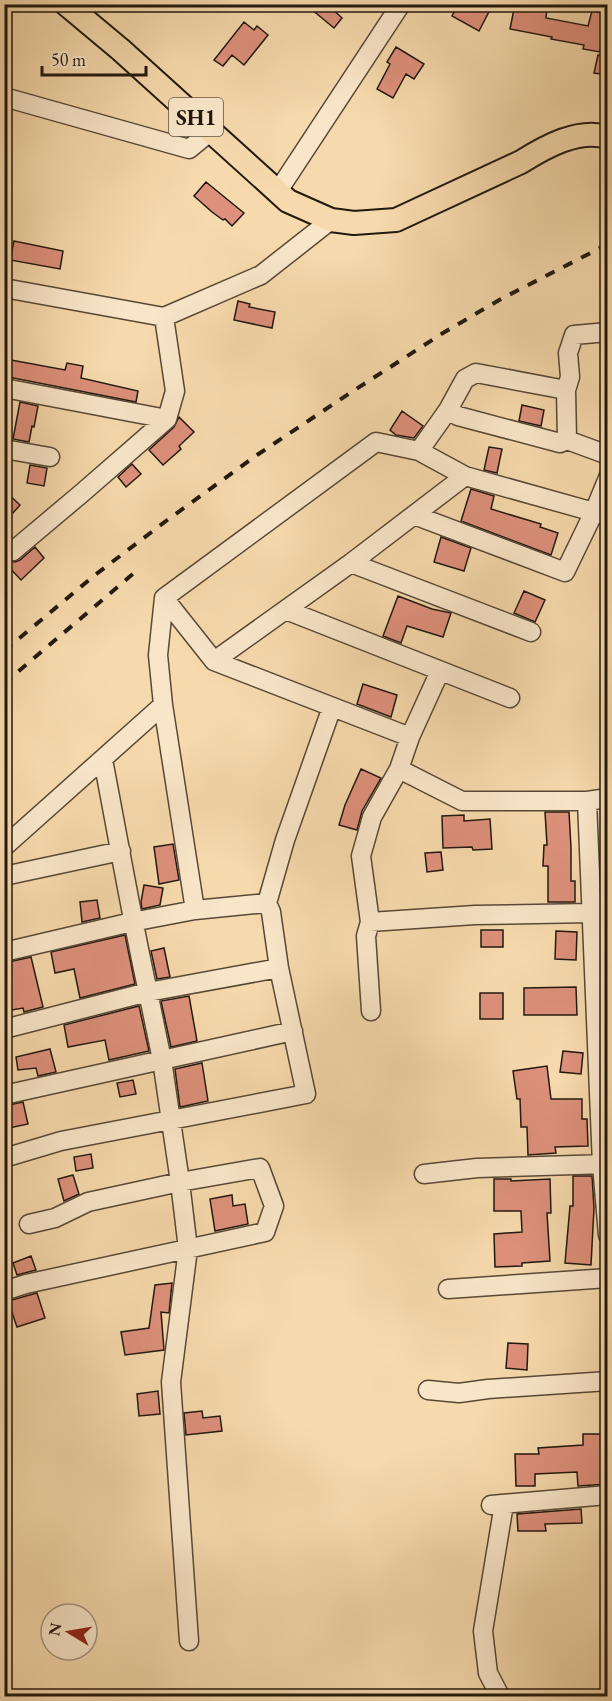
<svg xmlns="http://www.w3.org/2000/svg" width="612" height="1701" font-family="'EB Garamond',serif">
<rect width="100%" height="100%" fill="#f6d9ac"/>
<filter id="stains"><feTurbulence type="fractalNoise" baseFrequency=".00333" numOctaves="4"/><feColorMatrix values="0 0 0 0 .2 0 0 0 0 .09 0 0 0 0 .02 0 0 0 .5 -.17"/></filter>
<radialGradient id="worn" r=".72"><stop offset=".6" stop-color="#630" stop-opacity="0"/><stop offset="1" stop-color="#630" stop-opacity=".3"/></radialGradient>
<path fill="#dd907b" stroke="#22180f" stroke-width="1.5" d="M305 4H327L342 18 334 28Z
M458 4H493L479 31 452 16Z
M515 4H528L547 8 546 18 588 26 592 11 607 14 600 52 583 49 584 45 551 39 552 37 510 29Z
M244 22 254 30 257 26 268 35 244 65 232 55 223 66 214 60Z
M396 47 424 64 414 79 406 74 393 98 377 89 390 64 387 62Z
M598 55 608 57V75L594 73Z
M206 182 244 213 232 226 225 219 223 220 212 212 194 196Z
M14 241 63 251 60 269 10 260Z
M238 301 250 304 249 307 275 312 272 328 234 320Z
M11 360 65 370 67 363 83 366 81 378 138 391 136 402 8 377Z
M20 402 38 406 34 427 32 426 29 442 13 439Z
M522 405 544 410 541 426 519 421Z
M402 411 423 426 414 438 396 435 390 430Z
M179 417 194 432 179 446 181 449 163 465 149 450 174 427Z
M489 447 502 449 497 473 484 470Z
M132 464 141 474 126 487 118 477Z
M30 465 47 468 44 486 27 483Z
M471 489 494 496 491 509 541 524 540 527 558 533 551 555 461 521Z
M4 490 20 505 13 513 4 505Z
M441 537 471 548 464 571 434 562Z
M35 547 44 558 21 580 6 564 9 561 15 562 20 560Z
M524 591 545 600 535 622 514 613Z
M398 596 432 609 451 613 443 637 407 626 401 643 383 636Z
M363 684 397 695 391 717 357 704Z
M361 769 381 778 362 811 357 830 339 825 345 805Z
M545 812H569L571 848V881H575V902H548V866H543L544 845H547Z
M464 815V821L490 819 492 849 473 850 472 847 443 848 442 816Z
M173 844 179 880 159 884 154 847Z
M441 852 443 870 427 872 425 853Z
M144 885 163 888 160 905 142 909 141 902Z
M97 900 100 918 82 922 80 902Z
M481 930H503V947H481Z
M556 931 577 932 576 960 555 959Z
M125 935 135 984 80 998 74 969 55 973 51 952Z
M164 948 170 977 157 979 151 951Z
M31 957 43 1007 24 1012 23 1008 6 1011 4 1003V963Z
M576 987 577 1015H524V988Z
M480 993H503V1019H480Z
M189 996 197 1041 171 1047 161 1001Z
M139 1006 149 1051 109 1060 105 1040 68 1047 64 1025Z
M50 1049 56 1072 38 1076 36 1068 18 1070 16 1057Z
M563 1051 583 1053 581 1074 560 1072Z
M202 1063 208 1101 180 1107 175 1069Z
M547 1066 551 1099H582V1119H587L588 1146 555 1147 556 1153 528 1155 527 1127H521L520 1099H517L513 1071Z
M133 1080 136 1094 120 1097 117 1083Z
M23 1102 28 1124 4 1129V1106Z
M91 1154 93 1168 76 1171 74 1157Z
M73 1175 79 1194 64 1201 58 1179Z
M573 1176H592L594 1208 591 1265 565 1263 570 1206H573Z
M494 1179H511V1181L550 1179 551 1213H547L550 1261 522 1263V1266L495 1267 494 1234 522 1232 521 1211H494Z
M232 1195 233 1206 245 1204 248 1224 215 1231 210 1199Z
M31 1256 36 1270 17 1275 13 1263Z
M172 1283 169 1313 161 1312 164 1350 125 1355 121 1332 149 1328 155 1285Z
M37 1293 45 1318 17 1327 8 1301Z
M508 1343 528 1344 527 1370 506 1368Z
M158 1391 160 1414 139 1416 137 1394Z
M202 1411 203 1418 220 1416 222 1431 186 1435 184 1413Z
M583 1434H605V1466L608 1465V1484L578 1486 577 1472 535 1474V1486H516L515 1454H539L538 1448 583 1445Z
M581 1509 582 1523 545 1524 546 1531H518L517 1514Z"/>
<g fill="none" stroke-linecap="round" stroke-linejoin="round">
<g stroke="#574836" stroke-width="21">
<path id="minor" d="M4 97 189 149 211 131
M278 191 401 4
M4 288 164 317 261 275 331 220
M4 388 167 419
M448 410 458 416 560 443 567 440 608 455
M567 440 566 390 570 377 568 353 574 335 608 332
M4 449 50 457
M419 451 465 476 608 516
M414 515 565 572 594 512 608 478
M4 546 13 551 82 493 167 419 175 391 164 317
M351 563 531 632
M164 598 214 661 410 737
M286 610 510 698
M214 661 351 563 465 476
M163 705 195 910
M399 769 462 801H587L608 798
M587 801 602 1165 608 1235
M4 847 163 705 158 655 164 598 376 442 419 451 448 410 465 379 476 373 566 390
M4 876 121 851
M267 903 285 840 332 707
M370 922 475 915 591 913
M4 952 132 922 195 910 267 903 271 912 279 968 306 1094 61 1141 4 1158
M279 968 148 992 162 1060 293 1031
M371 1011 366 936 370 922 361 856 372 817 399 769 410 737 440 671
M4 1029 148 992C131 915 118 837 103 760
M4 1095 162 1060 180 1182 188 1249 171 1382 189 1641
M424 1174 477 1168 608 1164
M448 1289 608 1278
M4 1291 26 1284 265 1232 274 1206 260 1168 180 1182 88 1202 55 1218 29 1224
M428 1390 459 1393 488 1389 608 1381
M491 1505 608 1495
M500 1696 488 1673 483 1631 504 1504"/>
</g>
<g stroke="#22180f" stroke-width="26">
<path id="major" d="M66 4 121 50 288 201 331 220 354 223 396 220 521 162C545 147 578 128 608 137"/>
</g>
<use href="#minor" stroke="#f9e6c9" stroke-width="18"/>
<use href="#major" stroke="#f6d9ac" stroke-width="22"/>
<path stroke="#22180f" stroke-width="4" stroke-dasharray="10 10" stroke-linecap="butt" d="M4 651 95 575 166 521 257 455 350 393 443 333 501 299 608 244
M4 685 20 670 134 573"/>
</g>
<g text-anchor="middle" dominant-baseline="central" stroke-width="5" stroke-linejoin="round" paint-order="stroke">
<rect fill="#f9e6c9" stroke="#625647" stroke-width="1.5" x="169" y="98" width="54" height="38" rx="4.5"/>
<g font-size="22" font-weight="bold" fill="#22180f">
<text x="196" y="117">SH1</text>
</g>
</g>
<rect width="612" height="1701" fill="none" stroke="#f6d9ac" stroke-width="24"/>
<rect x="6" y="6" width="600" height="1689" fill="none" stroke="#22180f" stroke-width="3"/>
<rect x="12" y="12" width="588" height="1677" fill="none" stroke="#22180f" stroke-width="1.5"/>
<g transform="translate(69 1632) rotate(281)"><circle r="28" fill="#f9e6c9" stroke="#a3947f" stroke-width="1.5"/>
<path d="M0-4.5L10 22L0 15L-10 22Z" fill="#8f2418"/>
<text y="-9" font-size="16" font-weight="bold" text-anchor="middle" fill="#22180f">N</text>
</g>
<path d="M42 66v9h104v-9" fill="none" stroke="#22180f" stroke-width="3"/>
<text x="51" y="66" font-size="18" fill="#22180f" stroke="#f9e6c9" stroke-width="4.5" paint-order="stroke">50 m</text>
<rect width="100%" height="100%" filter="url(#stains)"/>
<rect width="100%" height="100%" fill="url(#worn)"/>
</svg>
